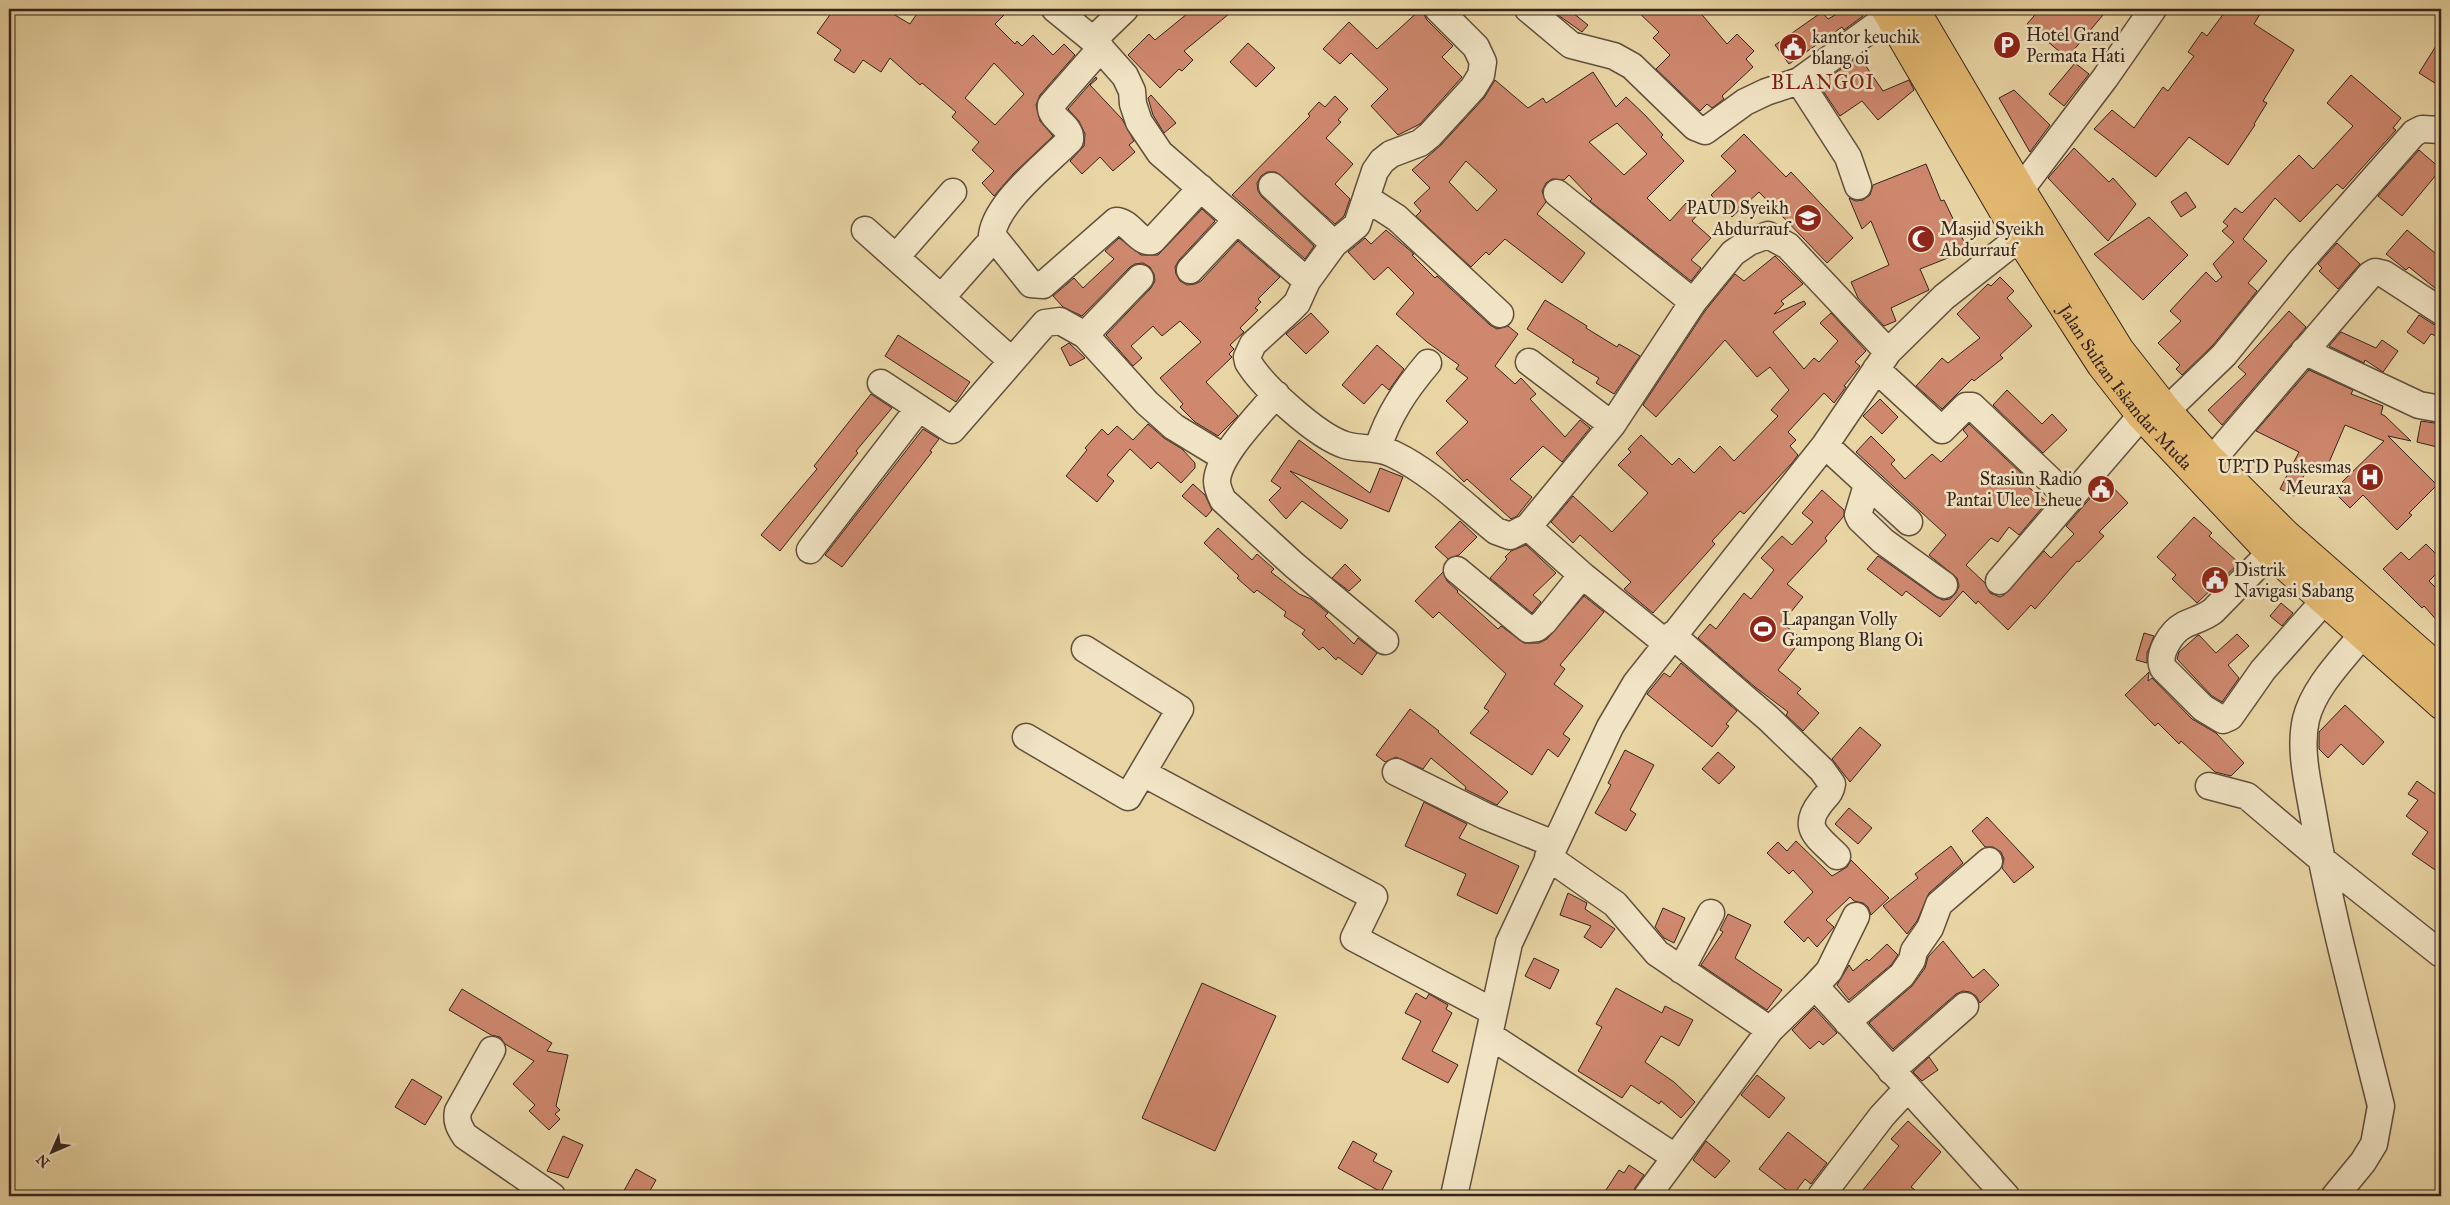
<svg xmlns="http://www.w3.org/2000/svg" width="2450" height="1205" font-family="'IM FELL Great Primer',serif">
<rect width="100%" height="100%" fill="#e9d5a4"/>
<filter id="stains"><feTurbulence type="fractalNoise" baseFrequency=".004" numOctaves="4"/><feColorMatrix values="0 0 0 0 .2 0 0 0 0 .09 0 0 0 0 .02 0 0 0 .5 -.17"/></filter>
<radialGradient id="worn" r=".72"><stop offset=".6" stop-color="#630" stop-opacity="0"/><stop offset="1" stop-color="#630" stop-opacity=".3"/></radialGradient>
<path fill="#cf886e" stroke="#35241c" fill-rule="evenodd" d="M834 9H885L910 24 920 9H1010L995 24 1015 44 1017 41 1022 46 1033 35 1053 55 1064 44 1075 55 1040 95 1036 105 1040 121 1053 136 1013 174 994 196 982 183 994 171 972 150 979 142 952 117 956 112 922 83 920 85 890 58 881 72 863 60 854 73 834 60 841 50 817 33ZM994 63 1024 94 995 125 965 98Z
M1193 9H1235L1184 51 1193 60 1182 71 1179 69 1160 88 1128 55 1149 34 1155 40Z
M1421 9 1427 20 1453 46 1442 57 1462 77 1420 124 1398 135 1371 106 1388 89 1351 53 1340 64 1323 49 1349 22 1377 49Z
M1563 9H1568L1588 25 1582 32 1558 15Z
M1635 9H1697L1727 44 1737 34 1754 51 1746 59 1753 67 1722 96 1724 99 1712 108 1707 104 1700 111 1656 69 1670 55 1653 38 1659 32Z
M1846 9H1865L1861 12 1863 16 1844 30 1842 27 1789 64 1775 45 1822 12 1828 19Z
M2040 9H2108L2067 58 2027 24Z
M2227 9H2252L2260 14 2254 24 2294 50 2263 101 2267 103 2254 124 2255 125 2228 165 2189 137 2156 177 2094 129 2112 110 2134 128 2163 87 2168 91 2194 56 2188 52 2202 32 2207 36Z
M2441 38V87L2419 73Z
M1248 43 1275 68 1256 87 1230 62Z
M1859 56 1883 91 1909 80 1914 90 1878 120 1862 101 1840 116 1819 85Z
M2075 63 2089 74 2064 106 2049 94Z
M1593 72 1616 107 1626 97 1646 116 1663 135 1661 137 1684 161 1647 198 1670 221 1686 203 1698 214 1692 221 1711 238 1691 260 1701 268 1691 281 1590 201 1592 199 1569 175 1564 180 1552 179 1546 183 1542 191 1546 202 1537 214 1585 253 1562 283 1505 239 1489 255 1486 252 1471 267 1416 216 1421 211 1414 203 1430 188 1412 170 1441 145 1484 98 1495 80 1528 108 1543 98 1546 103ZM1617 123 1647 154 1624 175 1589 142ZM1466 161 1497 190 1477 211 1449 182Z
M2351 75 2401 118 2393 128 2396 130 2343 189 2337 184 2300 222 2275 198 2243 239 2267 261 2248 283 2257 291 2213 345 2182 375 2176 369 2180 365 2158 343 2181 321 2170 311 2206 272 2216 282 2222 277 2213 264 2234 242 2222 231 2228 226 2223 222 2235 208 2242 213 2299 155 2313 169 2353 126 2327 103Z
M1096 77 1097 79 1090 85 1122 119 1134 141 1129 145 1135 152 1113 171 1100 157 1082 174 1070 161 1084 146 1085 134 1079 121 1068 109Z
M2014 90 2050 125 2030 152 1999 98Z
M1151 95 1176 123 1164 133 1153 115 1148 98Z
M1335 96 1348 109 1338 120 1341 122 1326 138 1353 164 1335 184 1350 199 1344 216 1335 224 1276 172H1267L1261 176 1257 183 1258 191 1262 197 1314 246 1305 259 1232 195 1310 116 1308 114 1319 102 1325 107Z
M1744 134 1786 177 1791 172 1853 238 1827 263 1759 192 1732 217 1711 195 1736 171 1721 156Z
M2074 148 2109 182 2113 178 2136 204 2108 241 2048 178Z
M2419 150 2441 169 2402 216 2378 196Z
M1926 164 1941 201 1944 200 1968 250 1920 269 1929 290 1891 308 1896 321 1884 326 1858 298 1851 282 1889 265 1871 221 1862 229 1849 198 1856 201 1863 200 1870 195 1873 185Z
M2186 192 2196 207 2181 217 2171 202Z
M1202 209 1215 221 1179 260 1175 267 1176 274 1180 281 1187 285 1195 284 1201 281 1238 241 1280 277 1258 299 1261 302 1255 308 1258 310 1240 328 1244 332 1230 345 1234 349 1229 354 1232 357 1206 382 1238 416 1218 436 1195 422 1180 407 1183 404 1160 378 1201 342 1180 321 1162 336 1153 326 1131 346 1142 358 1133 366 1106 335 1151 288 1155 281 1154 274 1150 267 1143 263 1135 264 1130 267 1082 316 1063 307 1053 296 1074 278 1083 288 1114 259 1105 251 1119 238 1141 255H1158Z
M2149 217 2188 255 2143 300 2094 254Z
M1386 230 1414 254 1412 255 1435 278 1437 276 1490 325 1497 329 1508 326 1518 334 1495 366 1515 384 1521 378 1536 394 1530 399 1565 437 1580 420 1590 428 1562 462 1543 446 1510 479 1532 497 1517 516 1511 519 1467 479 1464 482 1436 453 1468 422 1446 401 1468 378 1456 369 1459 365 1427 342 1396 314 1414 293 1388 267 1374 280 1348 252 1365 238 1371 244Z
M2407 230 2441 258V293L2409 267 2406 270 2386 254Z
M2337 243 2360 264 2338 289 2319 271 2322 268 2318 264Z
M1775 256 1803 284 1781 301 1784 304 1774 314 1804 301 1806 304 1773 332 1804 369 1814 358 1819 362 1838 341 1820 323 1831 313 1866 351 1855 362 1860 366 1844 386 1846 387 1834 403 1824 393 1788 432 1796 440 1790 446 1798 455 1792 463 1744 514 1740 511 1712 541 1715 544 1653 613 1624 589 1631 582 1580 535 1573 543 1551 522 1573 496 1612 532 1648 493 1618 465 1631 452 1628 449 1641 435 1672 465 1679 458 1694 473 1720 446 1734 461 1778 416 1771 410 1789 390 1770 367 1757 377 1725 340 1656 417 1643 405 1705 311 1735 274 1744 281Z
M2000 277 2014 291 2007 298 2032 326 2000 355 2003 358 1974 381 1972 379 1942 409 1916 386 1942 358 1948 363 1980 338 1957 314 1988 284 1991 286Z
M1545 300 1587 326 1586 328 1617 347 1619 344 1640 356 1614 394 1596 383 1599 378 1572 362 1574 360 1527 329Z
M2289 311 2306 327 2222 425 2208 410 2246 374 2238 367Z
M1311 313 1329 332 1306 354 1286 334Z
M2419 315 2433 324 2441 326V338L2431 334 2424 344 2407 332Z
M2341 332 2376 348 2382 340 2398 351 2383 372 2365 360 2364 363 2329 346Z
M898 335 970 382 956 402 885 356Z
M1069 343 1085 358 1070 366 1061 348Z
M1377 345 1404 369 1389 390 1382 384 1364 404 1342 385Z
M2309 370 2353 390 2351 394 2383 406 2381 414 2385 416 2411 441 2388 436 2437 485 2409 513 2412 515 2397 530 2363 495 2350 508 2337 495 2348 485 2342 482 2384 441 2345 425 2324 474 2308 467 2294 496 2280 489 2299 452 2256 431Z
M2007 390 2042 424 2052 414 2067 430 2043 453 1993 405Z
M871 394 892 408 856 451 858 453 780 551 761 535 817 469 814 466Z
M1880 399 1898 417 1882 434 1863 416Z
M2421 421 2441 424V448L2417 442Z
M1148 424 1164 438 1182 449 1195 463V468L1181 483 1158 462 1151 469 1130 449 1107 475 1114 481 1097 502 1066 476 1087 450 1085 448 1102 429 1108 435 1117 426 1133 440Z
M1969 424 2022 474 2017 478 2047 502 2019 535 2009 527 1998 542 1991 538 1966 565 1985 583 1990 593 2000 597 2004 595 2044 551 2051 558 2074 534 2066 526 2106 480 2128 503 2099 532 2104 536 2079 562 2077 561 2035 609 2031 605 2008 630 1978 601 1976 604 1963 591 1940 617 1906 591 1902 596 1867 569 1878 556 1936 597 1943 600 1950 599 1956 593 1959 586 1957 578 1929 555 1946 535 1856 452 1871 436 1895 460 1891 464 1905 479 1932 454 1941 462 1968 436 1963 430Z
M923 429 939 439 930 451 932 452 842 567 825 555Z
M1299 440 1370 493 1380 468 1403 477 1389 512 1290 471 1348 520 1341 529 1302 501 1286 519 1269 500 1281 488 1271 481Z
M1193 484 1205 495 1212 510 1206 517 1182 496Z
M1822 490 1844 510V516L1825 538 1827 541 1787 584 1803 597 1782 623 1802 639 1778 670 1801 689 1797 693 1819 713 1803 731 1786 715 1788 712 1755 687 1698 638 1710 624 1716 629 1744 593 1751 599 1774 570 1761 558 1782 536 1792 545 1813 522 1802 513Z
M2194 517 2212 533 2209 536 2239 563 2197 603 2172 579 2176 575 2157 557Z
M1460 521 1477 537 1459 555 1448 559 1435 547Z
M1218 528 1252 560 1257 554 1274 569 1271 572 1299 594 1311 599 1328 613 1325 616 1354 644 1358 638 1377 653 1362 675 1338 657 1336 660 1323 647 1319 650 1302 634 1305 630 1284 616 1286 612 1257 590 1254 593 1237 578 1239 576 1204 543Z
M2426 544 2441 559V569L2429 581 2441 593V625L2424 606 2422 608 2383 569 2401 552 2409 560Z
M1526 545 1556 573 1533 595 1541 602 1532 613 1490 578 1507 559 1505 557 1511 551Z
M1345 564 1361 580 1349 591 1332 578Z
M1443 572 1447 581 1458 591 1457 592 1498 629 1501 626 1524 643H1539L1547 639 1584 596 1604 612 1560 665 1565 669 1554 684 1583 706 1563 734 1570 739 1558 757 1548 749 1532 775 1470 733 1489 711 1484 708 1506 674 1439 612 1433 618 1415 601Z
M2281 603 2293 613 2282 626 2270 616Z
M2144 633 2154 636 2147 653V663L2136 660Z
M2237 634 2249 646 2228 665 2239 678 2222 702 2212 696 2177 659 2179 652 2197 636 2199 635 2216 653Z
M1681 663 1737 711 1726 724 1729 726 1712 747 1647 694 1664 673 1670 677Z
M2149 672 2148 681 2152 678 2192 719 2216 733 2244 763 2231 776 2215 772 2181 741 2179 744 2158 723 2155 726 2125 695Z
M2345 705 2384 742 2363 765 2341 744 2328 758 2319 749V732Z
M1410 709 1439 731 1438 732 1508 792 1497 805 1465 789 1466 787 1431 758 1423 769 1396 757 1385 762 1376 755Z
M1860 727 1881 745 1850 782 1832 759Z
M1625 750 1654 765 1630 810 1636 814 1626 831 1595 813 1611 785 1608 783Z
M1718 752 1735 767 1719 784 1702 769Z
M2417 781 2441 798V874L2412 854 2428 832 2406 816 2418 800 2408 794Z
M1424 802 1467 824 1459 838 1519 866 1497 914 1457 895 1466 874 1405 846Z
M1849 808 1872 828 1858 844 1835 824Z
M1987 817 2034 867 2014 883 2002 868 2004 859 2001 852 1993 847H1985L1972 831Z
M1796 841 1832 876 1847 867 1851 860 1889 898 1871 915 1868 907 1863 903 1854 901 1850 897 1826 920 1834 927 1817 947 1808 937 1804 942 1784 922 1813 892 1793 870 1789 874 1767 853 1778 842 1787 851Z
M1951 846 1963 863 1929 893 1917 921 1907 934 1883 906 1918 878 1915 874Z
M1568 893 1587 903 1585 909 1615 929 1601 948 1584 937 1591 926 1560 915Z
M1663 908 1685 918 1674 943 1664 938 1655 927Z
M1728 914 1751 925 1735 958 1782 990 1767 1010 1701 965 1723 932 1720 930Z
M1943 941 1973 978 1984 969 1999 985 1980 1003 1976 996 1970 992 1963 991 1956 994 1893 1049 1869 1023 1912 986 1925 968 1928 957Z
M1887 944 1898 955 1891 965 1849 1000 1837 985 1849 965 1853 971 1867 959 1869 961Z
M1534 958 1559 970 1550 989 1525 976Z
M1202 983 1276 1016 1215 1151 1142 1118Z
M1616 988 1662 1013 1665 1006 1693 1020 1679 1046 1661 1036 1645 1062 1674 1082 1695 1102 1681 1118 1661 1101 1659 1104 1631 1085 1622 1098 1578 1071 1602 1027 1596 1024Z
M462 989 552 1043 547 1051 568 1055 556 1106 560 1110 555 1114 560 1119 549 1130 529 1111 535 1105 513 1084 534 1061 505 1044 500 1037 491 1035 449 1010Z
M1416 993 1426 999 1429 994 1448 1005 1446 1009 1452 1013 1432 1051 1458 1065 1448 1083 1402 1059 1421 1021 1405 1013Z
M1814 1008 1837 1033 1823 1045 1819 1041 1810 1049 1792 1030Z
M1929 1057 1938 1070 1922 1081 1913 1072Z
M1757 1075 1785 1098 1769 1118 1741 1095Z
M412 1079 442 1097 425 1125 395 1107Z
M1908 1121 1941 1152 1911 1187 1923 1196H1858L1899 1146 1891 1139Z
M1788 1132 1827 1163 1811 1184 1805 1179 1793 1195 1759 1169Z
M563 1136 583 1145 568 1178 547 1171Z
M1353 1141 1377 1154 1373 1161 1392 1171 1381 1192 1338 1168Z
M1706 1141 1730 1161 1715 1178 1693 1160Z
M1629 1165 1644 1175 1635 1188 1632 1196H1602L1619 1170 1624 1173Z
M636 1169 656 1180 647 1196H621Z"/>
<g fill="none" stroke-linecap="round" stroke-linejoin="round">
<g stroke="#62503e" stroke-width="29">
<path id="minor" d="M1055 9 1093 40 1125 76 1132 91 1133 104 1139 122 1160 153 1307 281
M1438 9 1476 47 1483 62 1481 75 1473 88 1430 135 1420 143 1391 154 1382 161 1375 171 1357 225 1334 244 1307 281 1297 303 1288 312 1253 344 1247 357 1248 362C1263 387 1317 436 1345 445 1361 450 1377 446 1393 454 1431 472 1464 505 1496 531L1510 536 1528 527 1582 575 1666 643
M1528 9 1571 45 1614 56 1632 66 1695 127 1705 131 1745 102 1766 92 1799 81 1889 16
M1093 40 1125 9
M1101 48 1051 105C1049 120 1072 125 1070 140 1046 164 996 203 992 235L1031 284 1043 285 1116 221C1130 221 1139 244 1152 241L1201 188
M1799 81 1848 157 1858 186
M1272 186 1334 244
M2021 189 2105 78 2153 9
M1557 193 1693 302
M1366 198 1397 218 1500 314
M865 230 1012 361
M896 257 953 192
M1190 270 1237 220
M941 298 986 247
M1085 335 1140 278
M2304 351 2419 405 2441 409
M1529 362 1612 425
M1876 369 1942 430 1966 406H1972L2070 499
M881 383 952 430 1045 323 1060 321 1085 335 1147 403 1174 427 1225 458
M1276 394C1259 415 1218 455 1217 481 1217 488 1220 494 1223 500L1294 565 1385 641
M2167 410 2224 355 2300 262 2414 133 2422 129 2441 130
M1825 445 1909 522
M1378 448C1388 415 1406 389 1428 363
M2212 460 2370 275 2375 272 2384 274 2441 311
M1867 485 1858 515 1860 519 1883 541 1944 585
M1528 527 1612 425 1693 302 1733 253 1749 242 1768 235 1788 246 1888 352
M810 550 919 408
M2270 553 2213 611C2204 618 2194 620 2184 625 2171 632 2157 654 2163 668L2203 708 2223 720 2230 717 2263 670 2324 601
M1457 570 1528 629 1537 628 1544 622 1582 575
M1999 581 2141 416
M1672 635 1769 719 1822 770 1832 784C1831 792 1827 795 1822 801 1800 828 1817 836 1837 856
M1026 737 1128 797 1180 709 1085 649
M1396 772 1485 816 1554 844
M1143 773 1374 897 1354 938 1494 1012
M2209 786 2247 796 2320 858 2441 954
M1548 857 1615 904 1657 953 1770 1030
M1681 970 1711 913
M1815 986 1829 971 1856 916
M1847 1022 1902 975 1912 960 1914 951 1930 928 1939 904 1989 861
M1489 1035 1675 1157
M492 1050 458 1111C456 1121 459 1127 465 1136L552 1196
M1891 1071 1965 1006
M1454 1196 1509 943 1610 727 1636 683 1825 445 1888 352 1944 297 2019 238
M1647 1196 1770 1030 1815 986 2006 1196
M1821 1196 1882 1116 1907 1089
M2335 1196 2363 1162 2374 1144 2381 1106C2357 1009 2330 912 2313 813 2308 783 2299 750 2306 719 2314 687 2342 660 2362 635"/>
</g>
<g stroke="#35241c" stroke-width="30">
<g id="highway">
<path id="s1" d="M1885 9 2019 238 2101 365 2141 416 2270 553 2441 705"/>
<path d="M1915 9 2021 189 2120 350 2167 410 2212 460 2285 533 2441 670"/>
</g>
</g>
<use href="#minor" stroke="#f1e4c4" stroke-width="26"/>
<use href="#highway" stroke="#e4ba72" stroke-width="28"/>
</g>
<defs>
<g id="parking-disc" transform="scale(1.4375)"><circle r="9.5" fill="#8f2418" stroke="#f1e4c4"/><path d="M-3.5-5.5H1a3.5 3.5 0 0 1 0 7H-1V5.5H-3.5ZM-1-3.4V-.6H.8a1.4 1.4 0 0 0 0-2.8Z" fill="#fff"/></g>
<g id="civic-disc" transform="scale(1.4375)"><circle r="9.5" fill="#8f2418" stroke="#f1e4c4"/><path d="M-.6-6.5H3V-4.5H.6V-3L4-1V1h2V6H-6V1h2V-1L-.6-3ZM-1.2 2.5V6h2.4V2.5Z" fill="#fff"/></g>
<g id="school-disc" transform="scale(1.4375)"><circle r="9.5" fill="#8f2418" stroke="#f1e4c4"/><path d="M0-5L7-2L0 1L-7-2ZM-4 1L0 2.5L4 1V4Q0 6-4 4Z" fill="#fff"/></g>
<g id="mosque-disc" transform="scale(1.4375)"><circle r="9.5" fill="#8f2418" stroke="#f1e4c4"/><path d="M3.5-4.9A6 6 0 1 0 3.5 4.9A5 5 0 1 1 3.5-4.9Z" fill="#fff"/></g>
<g id="hospital-disc" transform="scale(1.4375)"><circle r="9.5" fill="#8f2418" stroke="#f1e4c4"/><path d="M-5-5h3v3.5h4V-5h3V5h-3V1.5h-4V5h-3Z" fill="#fff"/></g>
<g id="stadium-disc" transform="scale(1.4375)"><circle r="9.5" fill="#8f2418" stroke="#f1e4c4"/><path d="M0-5a6.5 5 0 1 0 0 10a6.5 5 0 1 0 0-10ZM-3.5-1.8h7v3.6h-7Z" fill="#fff"/></g>
</defs>
<g fill-rule="evenodd">
<use href="#parking-disc" x="2007" y="45"/>
<use href="#civic-disc" x="1793" y="47"/>
<use href="#school-disc" x="1808" y="218"/>
<use href="#mosque-disc" x="1921" y="239"/>
<use href="#hospital-disc" x="2370" y="477"/>
<use href="#civic-disc" x="2101" y="489"/>
<use href="#civic-disc" x="2215" y="580"/>
<use href="#stadium-disc" x="1763" y="629"/>
</g>
<g text-anchor="middle" dominant-baseline="central" stroke-width="5" stroke-linejoin="round" paint-order="stroke">
<g font-size="18" fill="#35241c" stroke="#f1e4c4" text-anchor="start">
<text x="2026" y="35">Hotel Grand<tspan x="2026" dy="21">Permata Hati</tspan></text>
<text x="1812" y="37">kantor keuchik<tspan x="1812" dy="21">blang oi</tspan></text>
<text x="1789" y="208" text-anchor="end">PAUD Syeikh<tspan x="1789" dy="21">Abdurrauf</tspan></text>
<text x="1940" y="229">Masjid Syeikh<tspan x="1940" dy="21">Abdurrauf</tspan></text>
<text x="2351" y="467" text-anchor="end">UPTD Puskesmas<tspan x="2351" dy="21">Meuraxa</tspan></text>
<text x="2082" y="479" text-anchor="end">Stasiun Radio<tspan x="2082" dy="21">Pantai Ulee Lheue</tspan></text>
<text x="2234" y="570">Distrik<tspan x="2234" dy="21">Navigasi Sabang</tspan></text>
<text x="1782" y="619">Lapangan Volly<tspan x="1782" dy="21">Gampong Blang Oi</tspan></text>
</g>
<g font-size="18" fill="#35241c" stroke="#f1e4c4">
<text stroke="none"><textPath href="#s1" startOffset="449">Jalan Sultan Iskandar Muda</textPath></text>
</g>
<g font-size="20" letter-spacing="1" fill="#7a1f14" stroke="#f1e4c4">
<text x="1823" y="82">BLANGOI</text>
</g>
</g>
<rect width="2450" height="1205" fill="none" stroke="#e9d5a4" stroke-width="30"/>
<rect x="10" y="10" width="2430" height="1185" fill="none" stroke="#35241c" stroke-width="2.5"/>
<rect x="15" y="15" width="2420" height="1175" fill="none" stroke="#35241c"/>
<g transform="translate(52 1152) rotate(225)" stroke="#f1e4c4" stroke-width="4" paint-order="stroke">
<path d="M0-4L9 19L0 12L-9 19Z" fill="#35241c"/>
<text y="-8" font-size="14" font-weight="bold" text-anchor="middle" fill="#35241c">N</text>
</g>
<rect width="100%" height="100%" filter="url(#stains)"/>
<rect width="100%" height="100%" fill="url(#worn)"/>
</svg>
